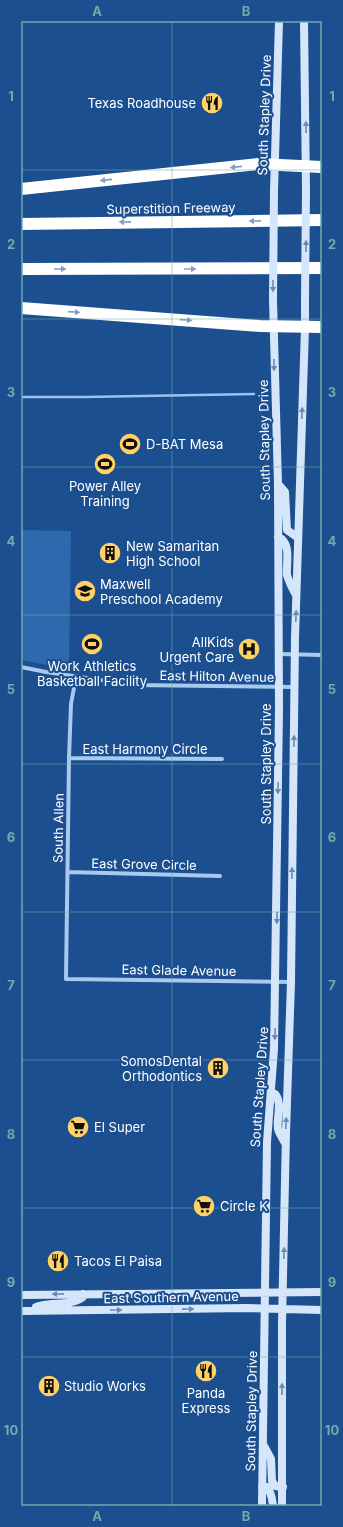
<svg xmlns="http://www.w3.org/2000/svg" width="343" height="1527" font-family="Inter,sans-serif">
<rect width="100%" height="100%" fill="#1b4f8f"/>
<path fill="#2e69ad" d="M21 530 71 531 69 669 21 660Z"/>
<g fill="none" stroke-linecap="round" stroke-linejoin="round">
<path stroke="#9cc4f0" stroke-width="2.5" d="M21 397H85L254 394"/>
<path stroke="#a9c9ee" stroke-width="4" d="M279 654 322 655
M21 667 46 672 134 685 294 687
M76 677 71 704 69 758 66 979 291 982
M69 758 222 759
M68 872 220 876"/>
<path stroke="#d6e6fa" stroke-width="8" d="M304 21 306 191
M274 191 279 21
M278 484 285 492 287 530 297 537
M278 537C292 543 286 563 287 575 289 582 292 588 296 595
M271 1094H275C283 1103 276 1118 278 1129 279 1133 283 1139 285 1143
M21 1295 322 1292
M36 1307C51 1301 69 1307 83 1297V1294
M21 1311 247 1308 322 1310
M264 1446 271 1459 272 1481 275 1486 283 1487
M262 1487H267C272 1493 272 1499 273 1506
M262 1506 267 1142 274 1049 279 710 278 484 273 300
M282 1506V1324L286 1133 291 982 295 638 305 328V299"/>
<path stroke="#fff" stroke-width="12" d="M21 189 258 164 322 167
M21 224 322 220
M21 269 322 268
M21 308 260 326 322 327"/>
<path stroke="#d6e6fa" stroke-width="8" d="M305 299 306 191
M273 300 274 191"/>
</g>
<defs><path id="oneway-solid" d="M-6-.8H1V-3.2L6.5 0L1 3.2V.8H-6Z"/></defs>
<g fill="#668bba">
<use href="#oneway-solid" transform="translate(306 127) rotate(-91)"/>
<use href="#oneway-solid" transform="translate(306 246) rotate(-89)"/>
<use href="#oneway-solid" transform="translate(273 286) rotate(90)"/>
<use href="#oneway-solid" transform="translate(274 365) rotate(89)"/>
<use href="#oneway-solid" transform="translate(302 413) rotate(-88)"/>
<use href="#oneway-solid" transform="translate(296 616) rotate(-88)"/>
<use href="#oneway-solid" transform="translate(294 741) rotate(-89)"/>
<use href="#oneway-solid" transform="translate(278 788) rotate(91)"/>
<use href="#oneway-solid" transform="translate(292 873) rotate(-89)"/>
<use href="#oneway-solid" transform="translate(277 918) rotate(91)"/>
<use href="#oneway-solid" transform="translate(275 1034) rotate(92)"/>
<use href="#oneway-solid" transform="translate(286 1123) rotate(-88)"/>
<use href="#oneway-solid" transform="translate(284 1253) rotate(-89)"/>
<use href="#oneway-solid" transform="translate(58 1294) rotate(179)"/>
<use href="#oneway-solid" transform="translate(188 1309) rotate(-1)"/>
<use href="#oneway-solid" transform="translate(116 1310)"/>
<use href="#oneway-solid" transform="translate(282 1389) rotate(-90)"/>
</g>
<g fill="#829ec1">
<use href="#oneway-solid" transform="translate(236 167) rotate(174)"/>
<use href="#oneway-solid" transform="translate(106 180) rotate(174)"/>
<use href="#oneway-solid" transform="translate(255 221) rotate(179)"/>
<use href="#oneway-solid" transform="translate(125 222) rotate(179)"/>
<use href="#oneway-solid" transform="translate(60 269)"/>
<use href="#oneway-solid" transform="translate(190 269)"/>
<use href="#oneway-solid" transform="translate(74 312) rotate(4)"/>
<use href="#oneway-solid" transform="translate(186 320) rotate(4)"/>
</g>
<path fill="none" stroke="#6fada8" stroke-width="1" stroke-opacity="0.55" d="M172 21V1506M21 170H322M21 319H322M21 467H322M21 615H322M21 764H322M21 912H322M21 1060H322M21 1208H322M21 1357H322"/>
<defs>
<g id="restaurant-disc" transform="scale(1.15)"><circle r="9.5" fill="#ffd166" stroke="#1b4f8f"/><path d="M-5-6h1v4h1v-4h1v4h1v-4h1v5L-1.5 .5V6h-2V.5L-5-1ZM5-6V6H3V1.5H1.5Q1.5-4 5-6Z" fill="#111"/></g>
<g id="stadium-disc" transform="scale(1.15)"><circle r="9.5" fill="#ffd166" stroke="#1b4f8f"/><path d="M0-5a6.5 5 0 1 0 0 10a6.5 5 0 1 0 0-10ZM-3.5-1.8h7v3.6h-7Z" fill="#111"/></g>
<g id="building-disc" transform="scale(1.15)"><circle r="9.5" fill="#ffd166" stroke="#1b4f8f"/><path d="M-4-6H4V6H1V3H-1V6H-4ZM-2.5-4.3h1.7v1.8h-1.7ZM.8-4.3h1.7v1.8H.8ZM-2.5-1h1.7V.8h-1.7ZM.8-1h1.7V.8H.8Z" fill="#111"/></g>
<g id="school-disc" transform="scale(1.15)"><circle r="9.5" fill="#ffd166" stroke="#1b4f8f"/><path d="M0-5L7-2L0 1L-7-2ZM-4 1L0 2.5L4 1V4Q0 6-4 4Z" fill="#111"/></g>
<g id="hospital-disc" transform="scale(1.15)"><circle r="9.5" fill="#ffd166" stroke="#1b4f8f"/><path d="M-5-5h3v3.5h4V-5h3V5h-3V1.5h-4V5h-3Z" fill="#111"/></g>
<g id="supermarket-disc" transform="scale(1.15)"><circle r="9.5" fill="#ffd166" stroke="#1b4f8f"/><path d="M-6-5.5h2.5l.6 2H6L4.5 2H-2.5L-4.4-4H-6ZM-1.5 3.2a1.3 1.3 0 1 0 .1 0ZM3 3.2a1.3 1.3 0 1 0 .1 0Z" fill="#111"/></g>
</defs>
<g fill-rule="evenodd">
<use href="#restaurant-disc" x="212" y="103"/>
<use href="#stadium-disc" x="130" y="444"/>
<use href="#stadium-disc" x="105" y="464"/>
<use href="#building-disc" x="110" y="553"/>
<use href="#school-disc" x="85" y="591"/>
<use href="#stadium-disc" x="92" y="644"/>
<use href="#hospital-disc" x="249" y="649"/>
<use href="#building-disc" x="218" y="1068"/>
<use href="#supermarket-disc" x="78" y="1127"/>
<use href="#supermarket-disc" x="204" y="1206"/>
<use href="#restaurant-disc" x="58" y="1261"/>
<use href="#restaurant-disc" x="206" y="1371"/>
<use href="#building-disc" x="49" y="1386"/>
</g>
<g text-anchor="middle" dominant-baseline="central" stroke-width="4" stroke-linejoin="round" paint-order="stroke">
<g font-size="13" fill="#fff" stroke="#1b4f8f" text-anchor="start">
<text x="196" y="103" text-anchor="end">Texas Roadhouse</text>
<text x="146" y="444">D-BAT Mesa</text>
<text x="105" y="486" text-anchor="middle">Power Alley<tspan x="105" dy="15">Training</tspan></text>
<text x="126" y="546">New Samaritan<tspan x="126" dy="15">High School</tspan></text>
<text x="100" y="584">Maxwell<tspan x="100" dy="15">Preschool Academy</tspan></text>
<text x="234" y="642" text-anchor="end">AllKids<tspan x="234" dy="15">Urgent Care</tspan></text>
<text x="92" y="666" text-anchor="middle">Work Athletics<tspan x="92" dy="15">Basketball Facility</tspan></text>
<text x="202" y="1061" text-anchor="end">SomosDental<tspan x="202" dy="15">Orthodontics</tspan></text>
<text x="94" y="1127">El Super</text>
<text x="220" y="1206">Circle K</text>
<text x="74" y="1261">Tacos El Paisa</text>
<text x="64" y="1386">Studio Works</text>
<text x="206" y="1393" text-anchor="middle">Panda<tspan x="206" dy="15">Express</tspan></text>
</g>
<g font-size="13" fill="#fff" stroke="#1b4f8f">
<text transform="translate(264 115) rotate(-88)">South Stapley Drive</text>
<text transform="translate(171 208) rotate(-1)">Superstition Freeway</text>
<text transform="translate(264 440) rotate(-91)">South Stapley Drive</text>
<text transform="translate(217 676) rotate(1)">East Hilton Avenue</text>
<text x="145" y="749">East Harmony Circle</text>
<text transform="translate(266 764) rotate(-90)">South Stapley Drive</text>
<text transform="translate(58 828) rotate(-89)">South Allen</text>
<text transform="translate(144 864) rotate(1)">East Grove Circle</text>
<text transform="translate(179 970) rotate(1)">East Glade Avenue</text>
<text transform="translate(259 1087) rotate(-86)">South Stapley Drive</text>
<text transform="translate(171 1297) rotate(-1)">East Southern Avenue</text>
<text transform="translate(251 1411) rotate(-89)">South Stapley Drive</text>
</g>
</g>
<rect width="343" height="1527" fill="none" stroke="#1b4f8f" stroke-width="44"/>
<rect x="22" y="22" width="299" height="1483" fill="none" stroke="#6fada8" stroke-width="1.5"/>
<g font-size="13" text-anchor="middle" font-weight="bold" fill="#6fada8">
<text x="97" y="16">A</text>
<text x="246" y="16">B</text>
<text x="11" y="101">1</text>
<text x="332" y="101">1</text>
<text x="11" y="249">2</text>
<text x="332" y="249">2</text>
<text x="11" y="397">3</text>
<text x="332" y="397">3</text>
<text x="11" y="546">4</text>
<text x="332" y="546">4</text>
<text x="11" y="694">5</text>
<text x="332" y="694">5</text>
<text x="11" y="842">6</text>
<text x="332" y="842">6</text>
<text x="11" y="990">7</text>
<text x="332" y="990">7</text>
<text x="11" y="1139">8</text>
<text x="332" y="1139">8</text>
<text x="11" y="1287">9</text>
<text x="332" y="1287">9</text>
<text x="11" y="1435">10</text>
<text x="332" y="1435">10</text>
<text x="97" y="1521">A</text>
<text x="246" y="1521">B</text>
</g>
</svg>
